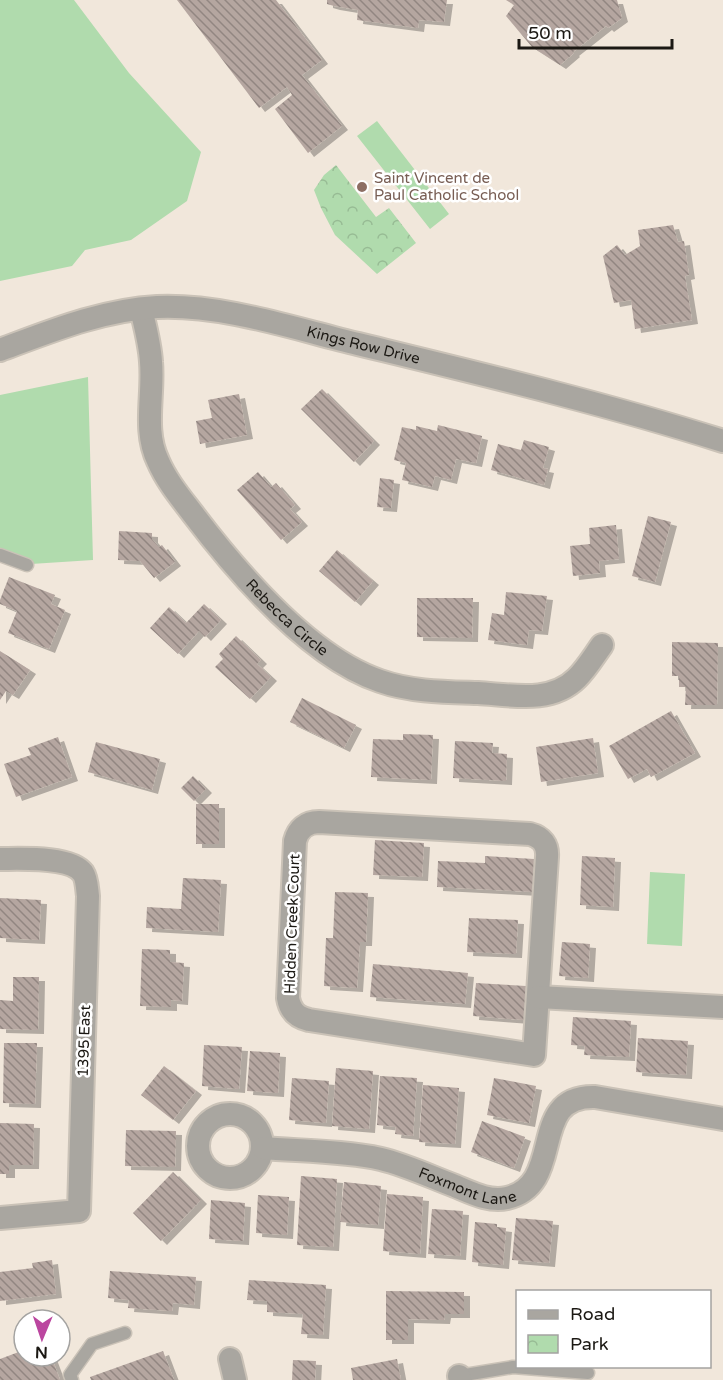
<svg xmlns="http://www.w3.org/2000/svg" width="723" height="1380" font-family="'Varela Round',sans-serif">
<defs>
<pattern id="park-crowns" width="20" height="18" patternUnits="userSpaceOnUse" patternTransform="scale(1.5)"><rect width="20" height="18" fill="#b0dbad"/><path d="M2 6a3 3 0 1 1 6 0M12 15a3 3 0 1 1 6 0" fill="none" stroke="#97bb94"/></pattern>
<pattern id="building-back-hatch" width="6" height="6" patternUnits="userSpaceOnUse" patternTransform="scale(1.5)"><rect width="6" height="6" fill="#b5a6a0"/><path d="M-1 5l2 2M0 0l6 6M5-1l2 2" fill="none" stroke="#928681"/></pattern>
<filter id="shadow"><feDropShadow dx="6" dy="4" stdDeviation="0" flood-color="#0004"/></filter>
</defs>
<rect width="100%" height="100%" fill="#f1e7db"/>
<path fill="url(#park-crowns)" d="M336 165 376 217 389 208 416 243 377 274 335 235 321 208 314 190 324 175Z"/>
<path fill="#b0dbad" d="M0 0H74L129 73 201 152 187 201 131 240 85 250 72 266 0 281Z
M377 121 449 214 430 229 357 136Z
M88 377 93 560 31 564 0 551V395Z
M650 872 685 874 682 946 647 944Z"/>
<path fill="url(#building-back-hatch)" filter="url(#shadow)" d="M177 0H276L322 60 302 75 342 126 308 153 275 109 292 95 287 87 259 108Z
M327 0H447L444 22 419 20 418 28 357 20 358 10 334 6 327 4Z
M506 0H617L622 18 608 28 606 26 573 52 574 53 560 65 532 47 506 16 514 5Z
M673 225 678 242 684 241 689 275 685 276 692 320 635 329 631 300 614 303 603 256 617 245 625 255 640 246 638 230Z
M322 389 374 441 354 462 301 409Z
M239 394 247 435 200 444 196 421 212 418 208 400Z
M438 425 482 436 476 463 456 459 451 480 435 476 432 487 402 480 406 463 394 460 402 427 416 430V426L437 431Z
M524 440 549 447 543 468 548 469 544 485 491 470 498 444 521 450Z
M258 472 271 487 276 483 295 505 290 509 302 522 281 540 237 490Z
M380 478 394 480 391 508 377 507Z
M648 516 671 522 655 582 632 576Z
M616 525 619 559 599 561 600 573 573 576 570 546 590 544 589 528Z
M119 531 152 533V539L159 547 162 545 175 562 154 578 140 561 118 560Z
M337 550 373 581 355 602 319 571Z
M9 577 55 595 51 604 65 610 49 649 8 633 17 611 0 604V600Z
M506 592 547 596 542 631 529 630 527 645 488 640 492 613 504 615Z
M417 598H473L472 638 417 637Z
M204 604 221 620 205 637 199 631 178 654 150 628 169 607 186 623Z
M236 636 261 660 257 664 271 677 250 699 215 667 223 659 219 654Z
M672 642 718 643 717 705H685L686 687H679V676H672Z
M0 651 30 670 13 695 6 691 0 700Z
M302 698 356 725 344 748 290 722Z
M671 711 695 753 651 777 647 769 628 779 609 746Z
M403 734 433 735 431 780 371 777 373 739 403 740Z
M58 737 72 777 16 797 4 764 31 755 28 748Z
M593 738 598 773 541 782 536 747Z
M455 741 493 743 492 753 507 754 506 781 453 778Z
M96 742 160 759 152 790 88 772Z
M193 776 206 789 194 801 181 788Z
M196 804H219V844H196Z
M375 840 424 843 422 877 373 875Z
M485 856 534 859 533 892 437 887 438 861 485 863Z
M582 856 615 858 613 907 580 905Z
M183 878 221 880 218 932 146 928 147 907 181 909Z
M335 892 368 893 366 942H360L357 988 324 986 326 938H333Z
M0 898 41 900 39 940 0 938Z
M469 918 518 920 516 954 467 952Z
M562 942 590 944 588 978 559 976Z
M142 949 170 950V962L184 963 182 1001 171 1000V1007L140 1006Z
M373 964 468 973 465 1004 370 997Z
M13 977H39L38 1030 0 1029V1000L13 1001Z
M476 983 526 986 524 1020 473 1016Z
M573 1017 631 1021 629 1057 584 1055 585 1046 571 1045Z
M638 1038 688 1041 686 1075 636 1072Z
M4 1043H37L35 1104 3 1103Z
M204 1045 242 1047 239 1089 202 1086Z
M250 1051 280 1053 278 1093 247 1091Z
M164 1066 196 1091 173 1120 141 1095Z
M336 1068 373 1071 369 1129 332 1126Z
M380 1076 417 1078 413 1136 395 1134 396 1127 377 1125Z
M292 1078 329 1081 326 1123 289 1120Z
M494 1078 536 1086 529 1123 487 1115Z
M423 1085 459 1088 455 1144 419 1142Z
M482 1121 525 1137 514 1168 471 1152Z
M0 1123 34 1124 33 1165H9V1174H0Z
M126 1130 176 1131 175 1167 125 1166Z
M173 1172 201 1200 161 1241 133 1213Z
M301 1176 337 1179 333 1247 297 1245Z
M344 1182 381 1186 378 1225 340 1222Z
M387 1194 423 1197 420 1254 383 1251Z
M258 1195 289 1197 287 1235 256 1233Z
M211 1200 245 1203 243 1241 209 1239Z
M432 1209 463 1211 460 1256 428 1254Z
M516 1218 553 1221 549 1263 512 1260Z
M475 1222 497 1224V1227L506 1228 503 1265 472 1262Z
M52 1260 56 1294 0 1301V1272L33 1268 32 1263Z
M110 1271 196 1277 194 1305 173 1303 172 1311 128 1308 129 1300 108 1298Z
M249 1280 326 1285 323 1335 301 1334 303 1314 267 1312V1301L247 1300Z
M386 1291 464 1292V1314H445L444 1320 408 1319V1340H386Z
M24 1350V1356H51L60 1380H0V1359Z
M163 1351 174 1380H91L90 1377Z
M397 1359 401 1380H353L351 1368Z
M293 1360 316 1361 315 1380H292Z"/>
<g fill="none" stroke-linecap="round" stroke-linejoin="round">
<g stroke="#cac2b7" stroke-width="15">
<path id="lane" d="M0 555 27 565
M459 1376 513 1367 588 1373
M72 1380 70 1375 92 1344 125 1333"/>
</g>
<g stroke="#cac2b7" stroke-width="26">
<g id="street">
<path id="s1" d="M141 309C145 326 150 344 151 362 154 395 143 430 158 461 166 480 180 497 193 514 237 572 309 657 380 681 411 692 446 692 478 693 512 695 551 704 577 678 587 668 594 656 602 645"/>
<path id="s2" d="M0 350C51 331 102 310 157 307 223 304 295 329 358 344 481 374 603 403 723 441"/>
<path d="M319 822 530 834C542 837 548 845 547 857L534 1055 309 1020C296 1017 290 1010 288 998L295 841C298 829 306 822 319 822Z"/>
<path d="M0 859C20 859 70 856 83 873 87 879 87 889 88 896L79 1211 0 1218"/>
<path d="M538 997 723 1007"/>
<circle cx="230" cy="1146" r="32"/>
<path id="s3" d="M263 1148C300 1151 345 1151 381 1159 406 1165 431 1177 455 1186 472 1193 489 1202 507 1198 567 1184 526 1095 595 1097L723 1119"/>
<path d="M230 1359 235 1380"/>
<path d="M459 1376 460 1380"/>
</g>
</g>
<use href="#lane" stroke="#a9a6a0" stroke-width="12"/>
<use href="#street" stroke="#a9a6a0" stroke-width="22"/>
</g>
<circle fill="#8d6e63" stroke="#fff" stroke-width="2" cx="362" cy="187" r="6"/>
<g text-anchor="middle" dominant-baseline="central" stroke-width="5" stroke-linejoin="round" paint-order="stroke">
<g font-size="15" fill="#785e54" stroke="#fff" text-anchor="start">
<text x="374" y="178">Saint Vincent de<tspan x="374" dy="17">Paul Catholic School</tspan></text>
</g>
<g font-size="15" fill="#1b1813" stroke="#fff">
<text stroke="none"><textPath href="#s2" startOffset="374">Kings Row Drive</textPath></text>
<text stroke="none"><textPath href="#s1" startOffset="358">Rebecca Circle</textPath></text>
<text transform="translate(292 924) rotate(-88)">Hidden Creek Court</text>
<text transform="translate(84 1041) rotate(-88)">1395 East</text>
<text stroke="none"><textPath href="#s3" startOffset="210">Foxmont Lane</textPath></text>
</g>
</g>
<rect x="516" y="1290" width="195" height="78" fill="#ffffff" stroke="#a4a3a1" stroke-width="1.5"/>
<rect x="528" y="1310" width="30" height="9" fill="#a9a6a0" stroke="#a4a3a1" stroke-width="1.5"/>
<text x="570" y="1320" font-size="18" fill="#1b1813">Road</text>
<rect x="528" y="1335" width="30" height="18" fill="url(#park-crowns)" stroke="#a4a3a1" stroke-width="1.5"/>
<text x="570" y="1350" font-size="18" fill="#1b1813">Park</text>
<g transform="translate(42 1338) rotate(182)"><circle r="28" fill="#ffffff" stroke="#a4a3a1" stroke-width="1.5"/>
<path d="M0-4.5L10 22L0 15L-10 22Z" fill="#bb469f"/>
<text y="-9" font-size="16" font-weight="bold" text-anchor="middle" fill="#1b1813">N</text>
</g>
<path d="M519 39v9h153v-9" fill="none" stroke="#1b1813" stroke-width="3"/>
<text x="528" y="39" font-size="18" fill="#1b1813" stroke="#ffffff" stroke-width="4.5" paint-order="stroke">50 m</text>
</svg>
